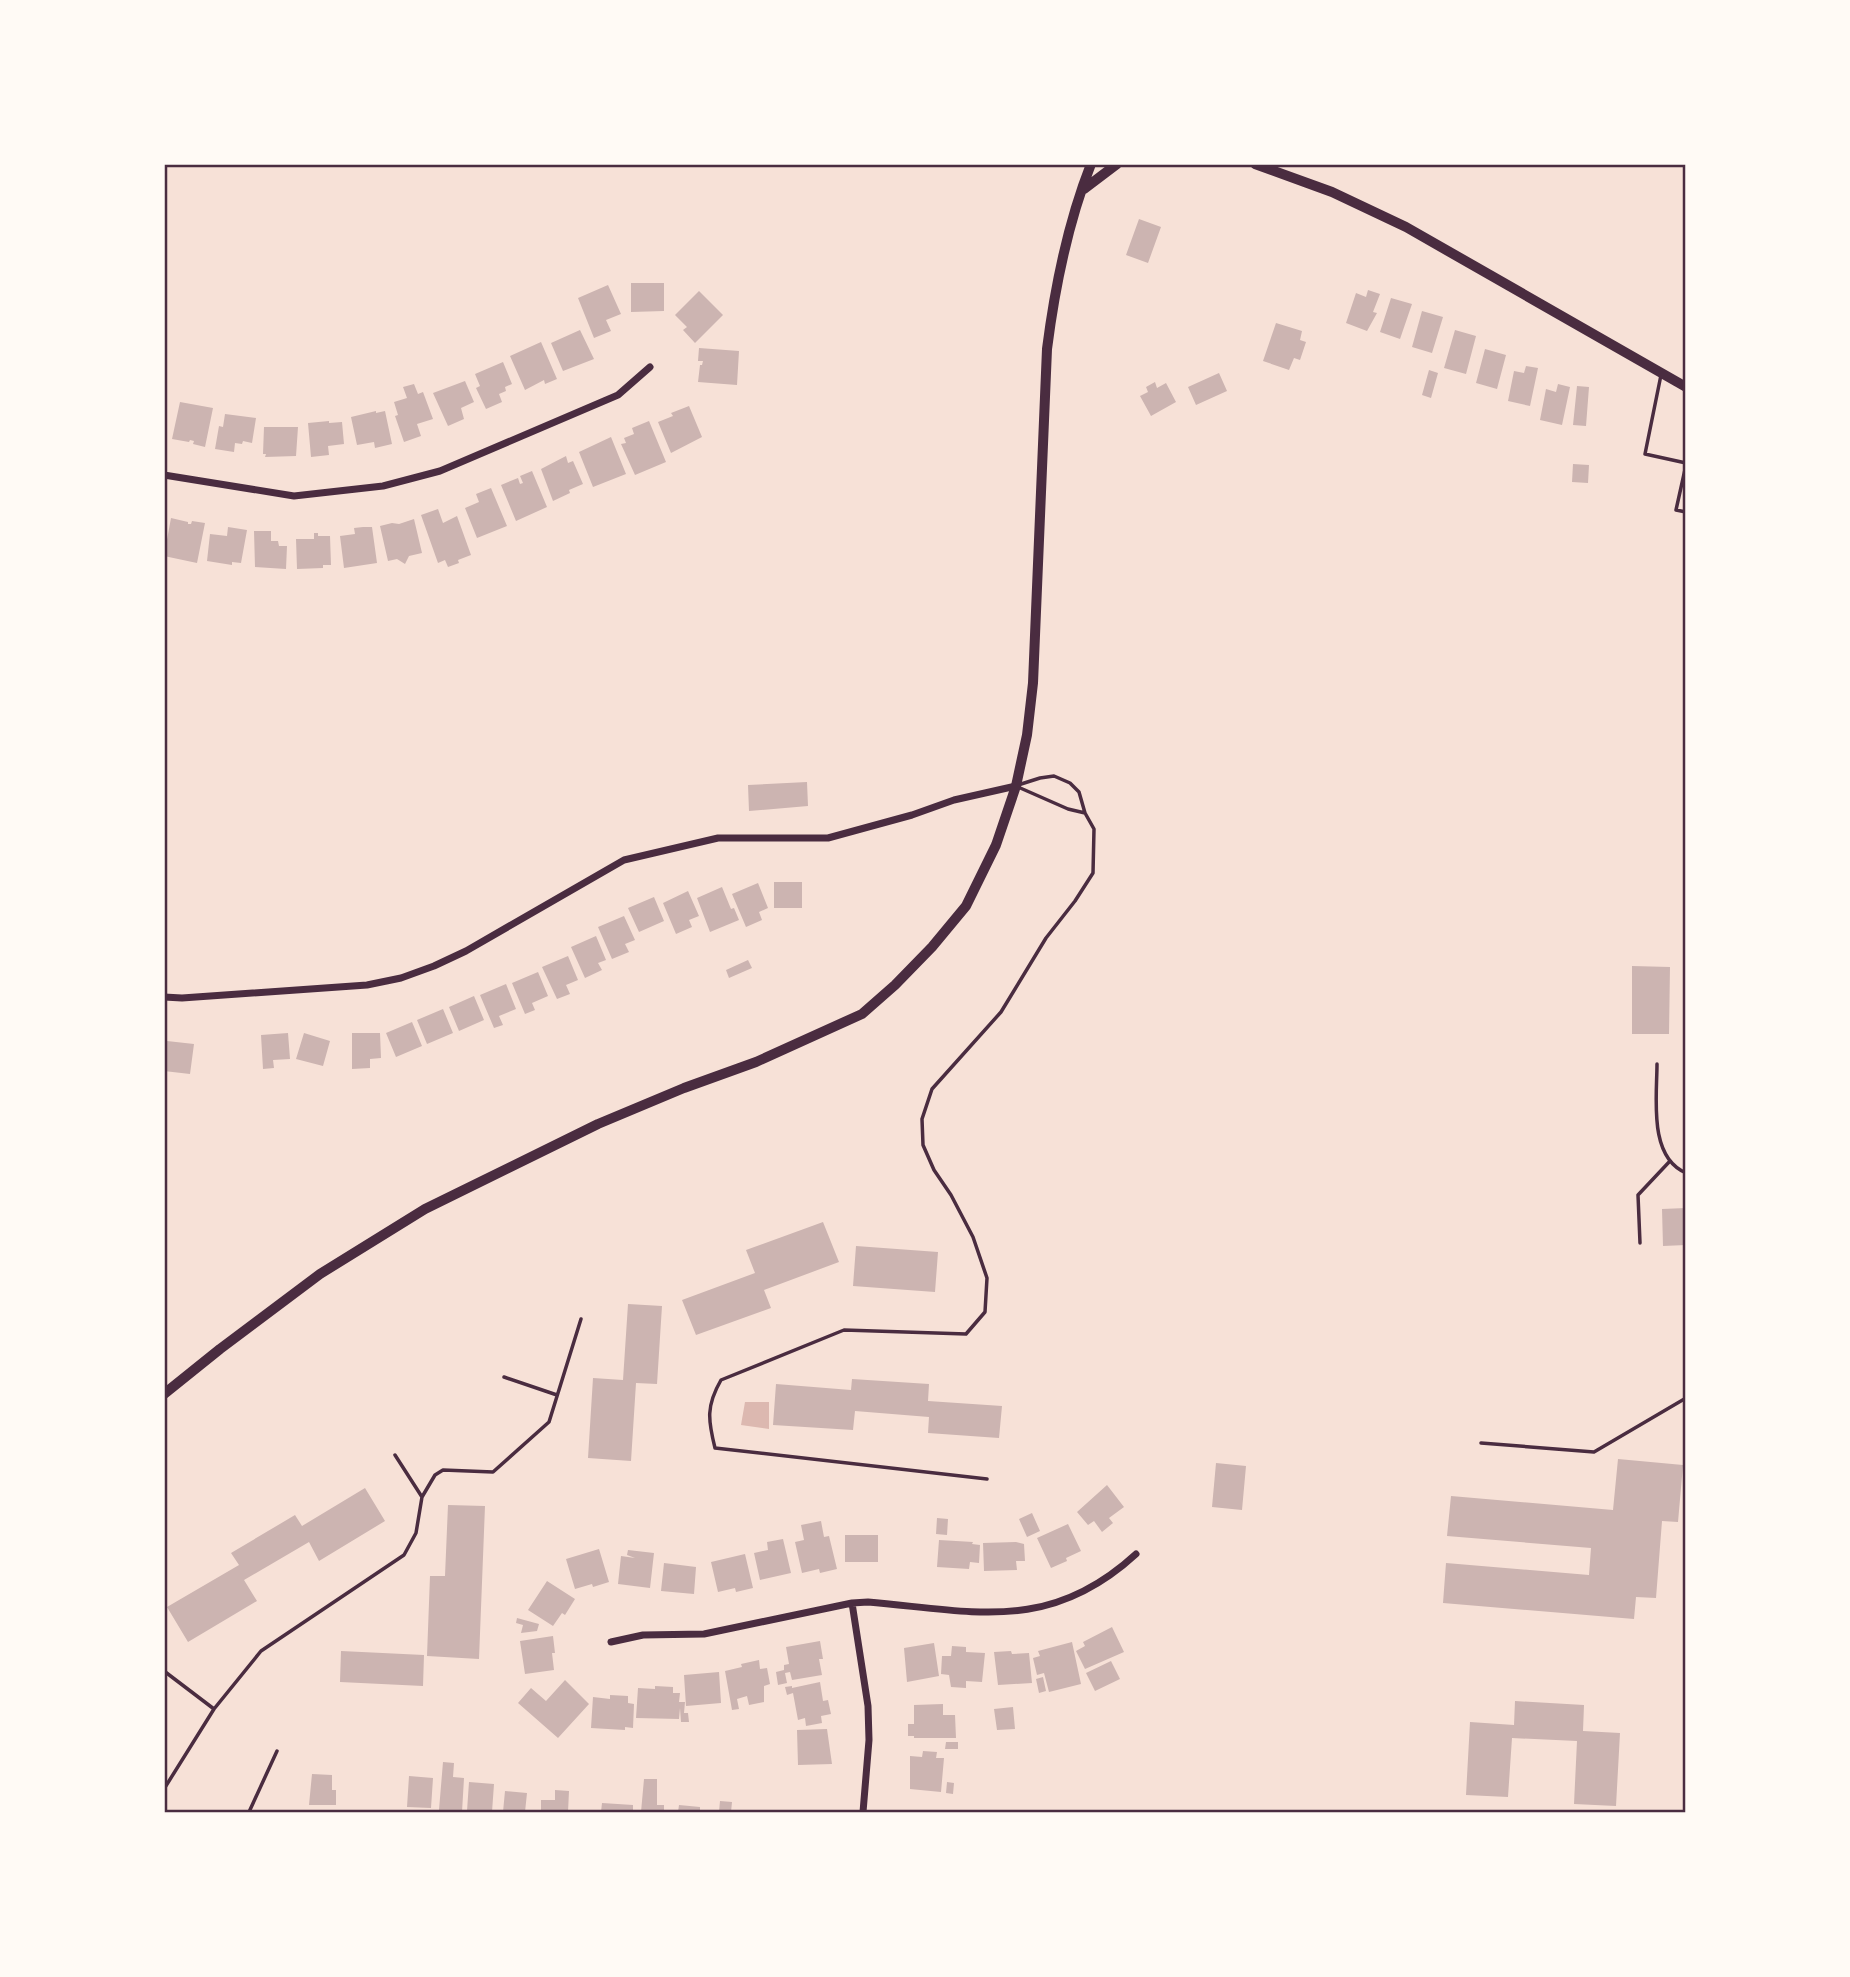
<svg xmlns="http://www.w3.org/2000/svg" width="1850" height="1977" font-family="'Roboto Condensed',sans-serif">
<rect width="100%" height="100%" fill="#f7e1d7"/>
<path fill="#dcb8b0" d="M745 1402H769V1429L741 1425Z"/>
<path fill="#ccb4b1" d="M1139 219 1161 227 1148 263 1126 255Z
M631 283H664V311L631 312Z
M608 285 621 314 606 320 611 331 594 338 578 298Z
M1368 290 1380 294 1373 312 1377 313 1367 331 1346 323 1356 293 1366 297Z
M699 291 723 315 695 343 683 330 687 327 675 315Z
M1391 298 1412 304 1400 339 1380 332Z
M1422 311 1443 317 1432 353 1412 347Z
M1276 323 1302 331 1300 340 1306 342 1300 360 1294 358 1289 370 1263 361Z
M580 330 594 359 563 371 551 343Z
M1455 330 1476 336 1466 374 1444 368Z
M541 342 557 379 545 384 544 380 525 390 510 356Z
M699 348 739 351 737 385 698 382 700 365H702L703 361H698Z
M1485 349 1506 355 1497 389 1476 383Z
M503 362 512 384 505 387 506 391 499 394 502 402 486 409 476 388 480 386 475 374Z
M1526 366 1538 368 1530 406 1508 401 1514 371 1524 373Z
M1429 370 1438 373 1431 398 1422 395Z
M1219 373 1227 391 1196 405 1188 387Z
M465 381 474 402 461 408 464 419 448 426 433 393Z
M1155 382 1157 388 1166 383 1176 402 1151 416 1140 396 1148 392 1146 387Z
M414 384 418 394 423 392 433 419 417 424 421 436 404 442 395 416 398 415 394 402 407 398 403 387Z
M1558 384 1570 387 1562 425 1540 420 1546 389 1556 392Z
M1577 386 1589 387 1586 426 1573 425Z
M180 402 213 408 205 447 193 444 194 441 190 440 189 442 172 439Z
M689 406 702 437 671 453 658 422 673 416 671 413Z
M376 411V413L385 411 392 444 375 448 374 442 357 445 351 417Z
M225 414 256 418 252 443 243 441 242 444 235 443 234 452 215 449 219 426 223 427Z
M329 421V423L342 422 344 444 328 446 329 455 311 457 308 423Z
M649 421 666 462 635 475 621 444 626 443 624 438 634 434 632 428Z
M264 427H298L296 456 265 457 266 454H263Z
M611 437 626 474 593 487 579 452Z
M566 456 568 463 573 461 583 484 569 490 570 493 553 501 541 469Z
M1573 464 1589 465 1588 483 1572 482Z
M532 471 547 507 516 521 501 485 518 478 520 484 523 483 520 476Z
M491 488 507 526 477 538 465 508 479 502 476 494Z
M438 509 443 523 457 516 471 555 458 560 459 563 448 567 445 560 438 563 421 515Z
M171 518 188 522V524H191L192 521 205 523 197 563 164 556Z
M414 519 422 553 409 556 405 564 397 559 388 561 380 526 392 523 399 524Z
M228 527 247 530 241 563 232 562V565L207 561 210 534 227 536Z
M363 527H372L377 563 344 568 340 536 355 534 354 528Z
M254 531H271V541H278L279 546H287L286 569 255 567Z
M314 533H318V536H330L331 565H323V568L297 569 296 539H314Z
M807 782 808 806 749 811 748 785Z
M774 882H802V908H774Z
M758 883 768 908 759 912 762 920 746 927 732 894Z
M722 887 731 909 734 908 739 920 710 932 697 898Z
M688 891 699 916 689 920 692 927 676 934 663 903Z
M654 897 664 921 639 932 628 908Z
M624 916 635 940 625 944 629 952 612 959 598 927Z
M596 936 606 960 598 963 602 970 585 978 571 947Z
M568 956 578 980 566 985 570 994 557 999 542 967Z
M748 960 752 968 729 978 726 970Z
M1632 966 1670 967 1669 1034H1632Z
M538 972 548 996 532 1003 535 1010 525 1014 512 983Z
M506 984 516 1009 499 1016 503 1025 494 1028 480 995Z
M474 996 484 1020 459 1031 449 1007Z
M443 1009 453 1033 427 1044 417 1020Z
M412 1022 422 1046 396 1057 386 1033Z
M288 1033 290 1059 273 1060 274 1068 263 1069 261 1035Z
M304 1033 330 1041 323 1066 296 1059Z
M352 1033H380L381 1058 370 1059V1068L352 1069Z
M167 1041 194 1044 190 1074 164 1071Z
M1686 1208V1245L1663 1246 1662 1209Z
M823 1222 839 1262 764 1290 771 1308 696 1335 682 1300 755 1273 746 1250Z
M856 1246 938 1252 935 1292 853 1286Z
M628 1304 662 1306 657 1384 636 1383 631 1461 588 1458 593 1378 623 1380Z
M852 1379 929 1384 928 1401 1002 1406 999 1438 928 1433 929 1417 855 1411 853 1430 773 1425 776 1384 851 1390Z
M1618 1459 1683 1465 1678 1522 1662 1521 1656 1598 1636 1597 1634 1619 1443 1603 1446 1563 1589 1575 1591 1548 1447 1536 1451 1496 1613 1510Z
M1216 1463 1246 1466 1242 1510 1212 1507Z
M1107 1485 1124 1507 1109 1518 1113 1523 1102 1532 1094 1521 1088 1525 1077 1512Z
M365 1488 385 1521 319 1561 309 1542 244 1580 257 1601 188 1642 167 1607 239 1565 231 1553 295 1515 302 1526Z
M448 1505 485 1506 479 1659 427 1656 430 1576H445Z
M1032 1513 1040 1531 1027 1537 1019 1519Z
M937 1518 948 1519 947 1535 936 1534Z
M821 1521 824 1537 829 1536 837 1569 820 1573 819 1569 802 1573 795 1542 804 1540 801 1525Z
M1068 1524 1081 1551 1066 1558 1067 1561 1051 1568 1037 1538Z
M845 1535H878V1562H845Z
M783 1539 791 1573 760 1580 754 1553 768 1550 767 1542Z
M939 1540 973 1542 972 1544 980 1545 979 1563 970 1562 969 1569 937 1567Z
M1016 1542 1024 1544 1025 1561H1016L1017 1570 984 1571 983 1543Z
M599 1549 609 1582 593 1587 592 1584 575 1589 566 1559Z
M628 1550 654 1553 650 1588 618 1584 621 1556 635 1558 627 1555Z
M745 1554 753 1588 736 1592 735 1588 718 1592 711 1562Z
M664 1563 696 1567 694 1594 661 1591Z
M547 1581 575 1599 565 1615 562 1613 553 1626 528 1610Z
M517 1618 539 1624 537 1631 521 1633 523 1625 516 1623Z
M1112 1627 1124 1652 1085 1669 1076 1651 1085 1646 1083 1642Z
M553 1636 555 1653H552L554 1670 525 1674 520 1641Z
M820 1641 823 1659H819L822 1675 792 1680 790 1672 785 1673 787 1683 778 1685 776 1672 784 1670V1665L789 1664 786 1647Z
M1072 1642 1081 1684 1049 1692 1044 1673 1037 1675 1033 1658 1040 1656 1038 1651Z
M934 1643 939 1676 907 1682 904 1648Z
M952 1646 966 1647V1652L985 1653 982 1682 966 1681V1688L951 1687 949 1675 941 1674 942 1656H951Z
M341 1651 424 1655 423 1686 340 1682Z
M1011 1651 1012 1654 1029 1653 1032 1683 998 1685 994 1652Z
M759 1660 760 1669 767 1668 770 1684 764 1686V1702L749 1705 747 1696 737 1699 739 1709 732 1710 725 1671 742 1667 741 1664Z
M1111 1661 1120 1679 1095 1691 1086 1673Z
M719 1672 721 1703 686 1706 684 1675Z
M1043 1677 1046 1691 1039 1693 1036 1679Z
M565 1680 589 1704 558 1738 518 1703 531 1688 546 1701Z
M820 1682 823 1701 828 1700 831 1714 821 1716 822 1723 806 1726 805 1718 798 1720 793 1693 787 1695 785 1687 792 1686V1688Z
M655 1686 673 1687V1693H680L679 1702H685L684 1713H688L689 1722H681L680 1708 679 1719 636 1718 638 1688 655 1689Z
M610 1695 628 1696V1703L634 1704 633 1728 625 1727V1730L591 1728 593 1697 610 1699Z
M1515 1701 1584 1705 1583 1731 1620 1733 1616 1806 1574 1804 1577 1741 1512 1738 1508 1797 1466 1795 1470 1722 1514 1725Z
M943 1704V1715H955L956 1738H914V1736H908V1724H914V1705Z
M1013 1707 1015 1729 997 1730 994 1709Z
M827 1729 832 1764 798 1765 797 1730Z
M946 1742H958V1749H945Z
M923 1751 937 1752 936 1758H944L941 1792 910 1789V1756L922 1757Z
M443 1762 454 1763 453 1777 464 1778 462 1812 439 1810Z
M312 1774 332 1775V1790H336V1805H309Z
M409 1776 433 1778 431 1808 407 1807Z
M644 1779H657V1805H664V1812H641Z
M469 1782 494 1784 492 1812 467 1811Z
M947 1782 954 1783 953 1794 946 1793Z
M555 1790 569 1791 568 1812H541V1800H555Z
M505 1791 527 1793 525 1812H503Z
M720 1801 732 1802 731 1812H719Z
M602 1803 633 1805V1812H601Z
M679 1805 700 1807V1812H678Z"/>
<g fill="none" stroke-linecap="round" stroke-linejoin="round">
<path stroke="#4a2c40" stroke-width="3.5" d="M1661 375 1645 454 1686 463
M1686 465 1676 510 1686 512
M1018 787 1068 809 1085 813
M1657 1064C1657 1097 1648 1157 1686 1173
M1640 1243 1638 1195 1670 1161
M504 1377 557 1395
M1481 1443 1594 1452 1686 1398
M395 1455 422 1497
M987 1479 715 1448C708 1420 706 1406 721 1380L844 1330 966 1334 985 1312 987 1278 973 1237 951 1195 934 1170 923 1145 922 1119 932 1089 1001 1012 1046 938 1075 901 1093 873 1094 829 1085 813 1079 792 1070 783 1054 776 1040 778 1018 785
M164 1671 214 1709
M164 1789 214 1709 261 1651 404 1555 416 1533 422 1497 435 1475 443 1470 493 1472 549 1422 581 1319
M249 1812 277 1751"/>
<path stroke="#4a2c40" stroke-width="7" d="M164 475 294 496 383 486 440 471 618 395 650 367
M164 997 182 998 367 985 401 978 434 966 466 951 624 860 718 838H828L912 815 954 800 1016 786
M852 1603 868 1706 869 1740 863 1812
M611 1642 643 1635 704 1634 852 1603 868 1602C974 1611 1049 1634 1136 1554"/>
<path stroke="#4a2c40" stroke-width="10" d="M1084 189 1117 164
M164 1394 220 1349 320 1274 425 1209 598 1124 684 1088 756 1062 862 1014 895 985 932 947 966 906 996 845 1016 786 1027 735 1033 683 1047 349C1055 286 1067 225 1091 164"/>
<path stroke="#4a2c40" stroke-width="10" d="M1255 164 1332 192 1406 227 1686 387"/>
</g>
<rect width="1850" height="1977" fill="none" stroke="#fffaf5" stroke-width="332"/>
<rect x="166" y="166" width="1518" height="1645" fill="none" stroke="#4a2c40" stroke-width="2.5"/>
</svg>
